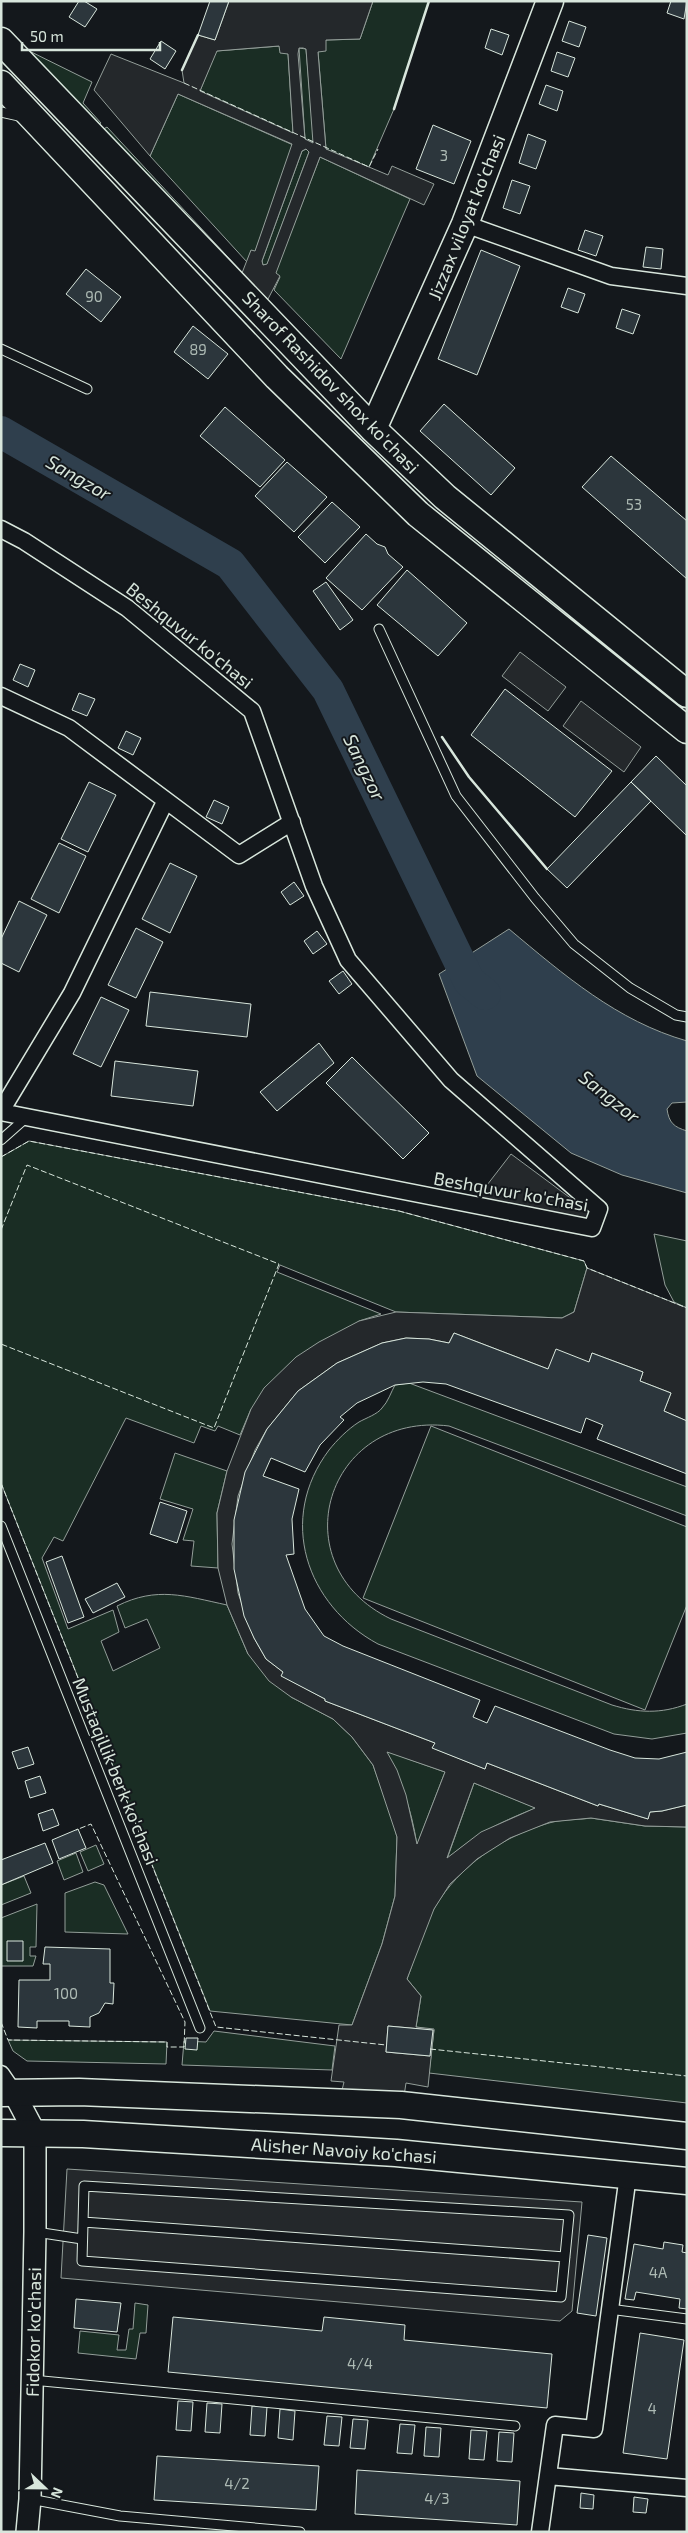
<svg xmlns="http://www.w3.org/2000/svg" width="688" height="2533" font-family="'Exo 2',sans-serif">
<rect width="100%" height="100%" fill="#14181c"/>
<path fill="#1a2d24" stroke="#939e99" d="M373 1H429L394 109 369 167 326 149 318 52 326 40 360 39Z
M7 40 92 82 83 103 101 123 92 129Z
M280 46 288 53 293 133 200 91 216 51Z
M299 48 306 49 314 143 305 139Z
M178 94 293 145 255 252 251 251 247 262 150 156Z
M107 127 305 340 96 134Z
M306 149 309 152 267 265H263L262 261 302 151Z
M320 157 410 199 341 359 274 290 280 277 275 273Z
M29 1141 399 1211 584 1261 587 1268 574 1312 562 1318 396 1312 280 1265 277 1272 381 1314 359 1321 251 1409 240 1435 218 1426 215 1431 201 1426 194 1443 126 1418 63 1541 54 1537 42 1558 68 1629 113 1610 119 1632 101 1641 113 1671 160 1648 147 1619 125 1628 117 1606C157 1586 185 1596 227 1605L248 1654 291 1697 333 1719 352 1737 373 1765 392 1818 397 1837 395 1896 382 1944 352 2025 210 2011 1 1483V1157Z
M654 1234 687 1241V1308L674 1302 665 1285Z
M409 1383 687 1487V1516L449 1426C326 1411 279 1565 391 1619L612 1705C638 1713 661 1714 687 1704V1733L652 1739 614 1734 378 1644C306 1605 277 1519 329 1450 337 1440 348 1429 359 1422 366 1418 378 1414 382 1408 388 1402 391 1392 395 1385Z
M431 1426 687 1527V1605L645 1710 363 1598Z
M175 1453 227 1471 217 1513 218 1568 191 1566 194 1541 183 1540 193 1509 160 1499Z
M386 1751 445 1772 417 1845C411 1807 402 1785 386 1751Z
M474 1783 536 1808C500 1822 476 1834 447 1859Z
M591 1818 645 1826 687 1827V2103L429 2073 434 2030 416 2027 421 1996 407 1979C416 1956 422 1929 435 1907 459 1866 503 1836 549 1823 562 1819 578 1820 591 1818Z
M96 1845 104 1864 88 1871 80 1852Z
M76 1853 83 1872 64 1880 57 1861Z
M24 1876 31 1893 1 1905V1885Z
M95 1882 104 1885 128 1934 65 1932V1893Z
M37 1904 36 1947H30V1956H36L33 1966H1V1918Z
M214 2031 335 2046 332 2070 182 2065 184 2041 206 2042Z
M8 2040 167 2042 166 2064 27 2061 13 2051Z
M135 2303 148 2305 146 2333H140L136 2359 78 2353 80 2331 119 2335 117 2350H126L129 2329H133Z"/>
<path fill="#24282b" stroke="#939e99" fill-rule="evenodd" d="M229 1H373L360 39 326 40V51L318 52 326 149 388 175 392 166 434 184 424 205 320 157 276 273 280 276 268 299 242 273 251 250 255 251 292 144 178 94 150 156 94 90 111 54 184 83 182 70 198 35 215 40ZM279 46 280 53 288 54 293 133 200 91 217 51ZM303 48 306 49 313 143 305 139 298 54 299 48ZM306 149 309 152 267 264 263 265 262 261 302 151Z
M520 652 566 687 548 711 502 676Z
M581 701 641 747 624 772 563 726Z
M511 1154 592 1214 589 1221 477 1198Z
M587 1268 687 1308V1421L664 1411 671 1393 640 1381 643 1372 592 1353 589 1362 548 1369 454 1333 449 1343 429 1339 406 1338 382 1343 337 1363 298 1391 267 1429 255 1450 238 1496 232 1544 238 1593 254 1638 266 1659 283 1672 282 1676 325 1699V1701L435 1743 433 1748 485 1769 487 1763 598 1806 599 1804 648 1819 650 1812 662 1811 687 1805V1827L645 1826 591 1818 550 1822 510 1838 477 1859 450 1884 434 1909 407 1979 421 1996 416 2027 434 2029 428 2087 406 2083 404 2096 342 2090 344 2082 331 2081 339 2025H352L382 1944 395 1896 397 1837 373 1765 352 1737 333 1719 291 1697 269 1681 248 1654 227 1605 218 1568 217 1513 227 1471 251 1409 264 1388 296 1357 319 1342 359 1321 396 1312 562 1318 574 1312ZM387 1752 445 1772 417 1844 406 1795 397 1770ZM474 1783 535 1808 481 1832 447 1858ZM388 2026 432 2030 430 2056 386 2052Z
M67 2169 582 2202 572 2311 560 2321 61 2278Z"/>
<path fill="#2f3f4d" stroke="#939e99" d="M509 929C564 975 617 1021 687 1041V1102L672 1103 667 1109C669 1123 674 1127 687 1131V1193L622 1175 571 1153 477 1076 439 974Z"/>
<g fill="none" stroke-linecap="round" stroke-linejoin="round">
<path stroke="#2f3f4d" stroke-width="32" d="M1 432 230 564 328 690 469 981 485 994"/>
</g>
<path fill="#2c363c" stroke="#d8e6dc" d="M79 1H84L97 9 85 27 69 17Z
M210 1H229L215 40 198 35Z
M671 1H687L684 19 667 13Z
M569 21 586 27 579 47 562 41Z
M491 29 509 35 502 55 485 48Z
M161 41 176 51 165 69 150 59Z
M557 52 575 58 568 77 551 71Z
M546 85 563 91 557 111 539 104Z
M433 125 471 141 454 184 416 169Z
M528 134 546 141 536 169 519 163Z
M512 180 530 186 520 214 503 208Z
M585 230 603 236 596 256 578 250Z
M646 247 663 249 661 269 643 267Z
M481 250 520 266 477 375 438 359Z
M86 269 121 297 101 322 66 294Z
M568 288 585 294 578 313 561 307Z
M622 309 640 315 633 334 616 328Z
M193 326 228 354 208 379 174 352Z
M444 404 515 468 491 495 420 431Z
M225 407 285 460 260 487 200 436Z
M611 456 687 521V579L582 487Z
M287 462 327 497 294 532 255 496Z
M332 502 360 527 325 563 298 537Z
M366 534 377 544 385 547 388 554 403 567 362 610 326 578Z
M407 570 467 623 438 656 377 605Z
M326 582 353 620 340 630 313 591Z
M20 664 35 670 28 687 13 680Z
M505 689 612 771 575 817 471 735Z
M79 693 95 699 87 716 72 710Z
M126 731 141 738 133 755 118 748Z
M656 756 687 786V836L631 782Z
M89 782 116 795 88 852 61 839Z
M631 782 651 801 567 888 547 869Z
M214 800 229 807 222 824 206 817Z
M59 843 86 856 59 913 31 899Z
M170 863 197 876 170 933 142 919Z
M294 882 304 896 290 905 281 892Z
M19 901 47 915 19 972 1 963V939Z
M136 928 163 942 136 998 108 985Z
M317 931 327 944 313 954 304 941Z
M343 971 352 984 339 994 329 981Z
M150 992 251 1004 247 1037 146 1026Z
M101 997 129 1010 101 1067 73 1054Z
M319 1043 334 1063 277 1111 260 1092Z
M352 1057 429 1133 403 1159 326 1083Z
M115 1061 198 1071 193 1106 111 1096Z
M454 1333 548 1369 556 1349 589 1362 592 1353 643 1372 640 1381 671 1393 664 1411 687 1421V1474L597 1439 603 1425 586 1418 581 1433 446 1384 423 1382 395 1385 357 1403 340 1417 344 1420 320 1445 305 1472 271 1458 263 1476 299 1489 292 1519 294 1554 286 1555 305 1609 324 1636 343 1646 480 1700 473 1717 487 1723 495 1706 610 1750 635 1758 659 1759 687 1752V1805L662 1811 650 1812 648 1819 599 1804 598 1806 487 1763 485 1769 432 1748 435 1743 325 1701V1699L281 1676 283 1672 266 1659 254 1638 244 1616 234 1569V1520L245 1472 267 1429 298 1391 337 1363 382 1343 406 1338 429 1339 449 1343Z
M160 1502 187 1511 177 1543 150 1534Z
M62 1556 84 1617 68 1623 46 1562Z
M117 1583 125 1597 93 1613 85 1599Z
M28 1747 34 1764 18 1769 12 1752Z
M40 1776 46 1793 30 1798 25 1781Z
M53 1809 59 1825 43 1831 38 1814Z
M78 1829 86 1848 59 1859 52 1840Z
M45 1843 53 1863 1 1885V1860Z
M7 1941H23V1961H7Z
M45 1947 110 1949V1983H114L113 2004 105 2003 99 2013 90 2017V2027L69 2026V2021H37V2028L18 2027 19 1980H50V1964H43Z
M388 2026 433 2030 430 2056 386 2052Z
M186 2038H198L197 2050 185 2049Z
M588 2235 607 2238 596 2316 577 2313Z
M664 2242 683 2245 682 2252 687 2253V2309L679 2308 680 2299 636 2292 634 2300 625 2299 634 2244 663 2249Z
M76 2299 121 2303 117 2332 74 2328Z
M173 2317 322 2331 324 2317 365 2321 405 2325 404 2340 552 2354 547 2408 168 2372Z
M640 2333 684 2340 667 2459 623 2453Z
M178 2401 193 2402 191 2431 176 2430Z
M207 2403 222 2404 220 2433 205 2432Z
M252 2406 267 2407 265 2436 250 2435Z
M280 2409 295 2411 293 2440 278 2438Z
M327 2416 342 2417 339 2446 324 2445Z
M353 2419 368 2420 365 2449 350 2448Z
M400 2424 415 2425 412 2454 397 2453Z
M426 2427 441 2428 439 2457 424 2456Z
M471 2430 487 2431 484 2460 469 2459Z
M499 2432 514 2433 512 2462 497 2461Z
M157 2456 319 2466 316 2510 154 2500Z
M357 2470 520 2481 517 2525 355 2514Z
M581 2493 594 2495 593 2509 580 2508Z
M634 2497 648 2499 646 2513 633 2512Z"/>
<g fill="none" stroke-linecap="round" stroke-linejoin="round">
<g stroke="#d8e6dc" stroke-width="11">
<path id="service" d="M1 112 23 117
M1 349 87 389
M379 629 456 796 535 898 574 944 630 988 676 1015 687 1017
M1 1140 27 1117
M1 1526 200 2028
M84 2186 569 2215 561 2297 82 2261Z
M83 2222 565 2257
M36 2232 82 2239
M609 2309 687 2319
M32 2380 515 2426
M30 2499 120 2516 300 2532"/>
</g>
<g stroke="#d8e6dc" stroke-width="19">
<path id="minor" d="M465 224 611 276 687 286
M1 529 24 541 127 608 252 711 314 886 348 960 451 1080 599 1209 592 1228 1 1112
M1 696 69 728 239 855 292 822
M1 1111 72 993 165 802
M1 2074 14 2093
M548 2476 687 2488
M540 2532 555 2425 594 2429 628 2175"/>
</g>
<g stroke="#d8e6dc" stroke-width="24">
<path id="tertiary" d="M14 2093 35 2133V2232L30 2499 27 2532"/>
</g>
<g stroke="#d8e6dc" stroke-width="29">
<path id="primary" d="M1 41 373 429 445 497 687 694
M1 84 277 377 418 514 687 730
M373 429 465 224 550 1
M1 2093 79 2092 401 2105 687 2136
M1 2133 83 2134 396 2153 687 2181"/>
</g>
<use href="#service" stroke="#14181c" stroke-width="9"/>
<use href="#minor" stroke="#14181c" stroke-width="16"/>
<use href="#tertiary" stroke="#14181c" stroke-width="21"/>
<use href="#primary" stroke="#14181c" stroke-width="26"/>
<path stroke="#d8e6dc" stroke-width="1" stroke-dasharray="6 2.5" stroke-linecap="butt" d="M184 83 369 167 378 149
M1 1157 29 1141 399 1211 584 1261 587 1268 687 1308
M1 1230 27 1165 279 1264 214 1428 1 1344
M1 1483 216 2027 386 2045
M1 2022 8 2040 167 2042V2047H184L185 2022 91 1824 76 1830
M430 2049 687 2076"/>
<path stroke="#d8e6dc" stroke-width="2.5" d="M182 70 198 35
M394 109 429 1
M442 737 469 777 547 869"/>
</g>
<g text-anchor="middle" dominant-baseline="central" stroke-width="4" stroke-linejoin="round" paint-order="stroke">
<g font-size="15" fill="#adbab4">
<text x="444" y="155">3</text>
<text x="94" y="296">90</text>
<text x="198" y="349">89</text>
<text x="634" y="504">53</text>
<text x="66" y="1993">100</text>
<text x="658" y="2272">4A</text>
<text x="360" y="2363">4/4</text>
<text x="652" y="2408">4</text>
<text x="237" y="2483">4/2</text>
<text x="437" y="2498">4/3</text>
</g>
<g font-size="18" fill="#d8e6dc" stroke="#14181c">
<text transform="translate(466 217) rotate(-68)">Jizzax viloyat ko'chasi</text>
<text transform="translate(331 382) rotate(46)">Sharof Rashidov shox ko'chasi</text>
<text transform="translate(190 635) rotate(39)">Beshquvur ko'chasi</text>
<text transform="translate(511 1191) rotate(10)">Beshquvur ko'chasi</text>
<text transform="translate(116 1771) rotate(68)">Mustaqillik berk ko'chasi</text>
<text transform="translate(344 2150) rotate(4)">Alisher Navoiy ko'chasi</text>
<text transform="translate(33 2332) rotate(-89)">Fidokor ko'chasi</text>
</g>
<g font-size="19" font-style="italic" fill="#d8e6dc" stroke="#14181c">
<text transform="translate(79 477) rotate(30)">Sangzor</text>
<text transform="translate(365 767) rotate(64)">Sangzor</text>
<text transform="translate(610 1096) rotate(39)">Sangzor</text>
</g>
</g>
<rect width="688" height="2533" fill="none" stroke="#d8e6dc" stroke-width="5"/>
<g transform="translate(45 2488) rotate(112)" stroke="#14181c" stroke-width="4" paint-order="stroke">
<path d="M0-4L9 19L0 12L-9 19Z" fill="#d8e6dc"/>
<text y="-8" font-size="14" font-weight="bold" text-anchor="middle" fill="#d8e6dc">N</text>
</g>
<path d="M22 42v8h138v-8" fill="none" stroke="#d8e6dc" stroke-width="2.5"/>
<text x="30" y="42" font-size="15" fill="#d8e6dc" stroke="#14181c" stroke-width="4" paint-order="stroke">50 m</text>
</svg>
